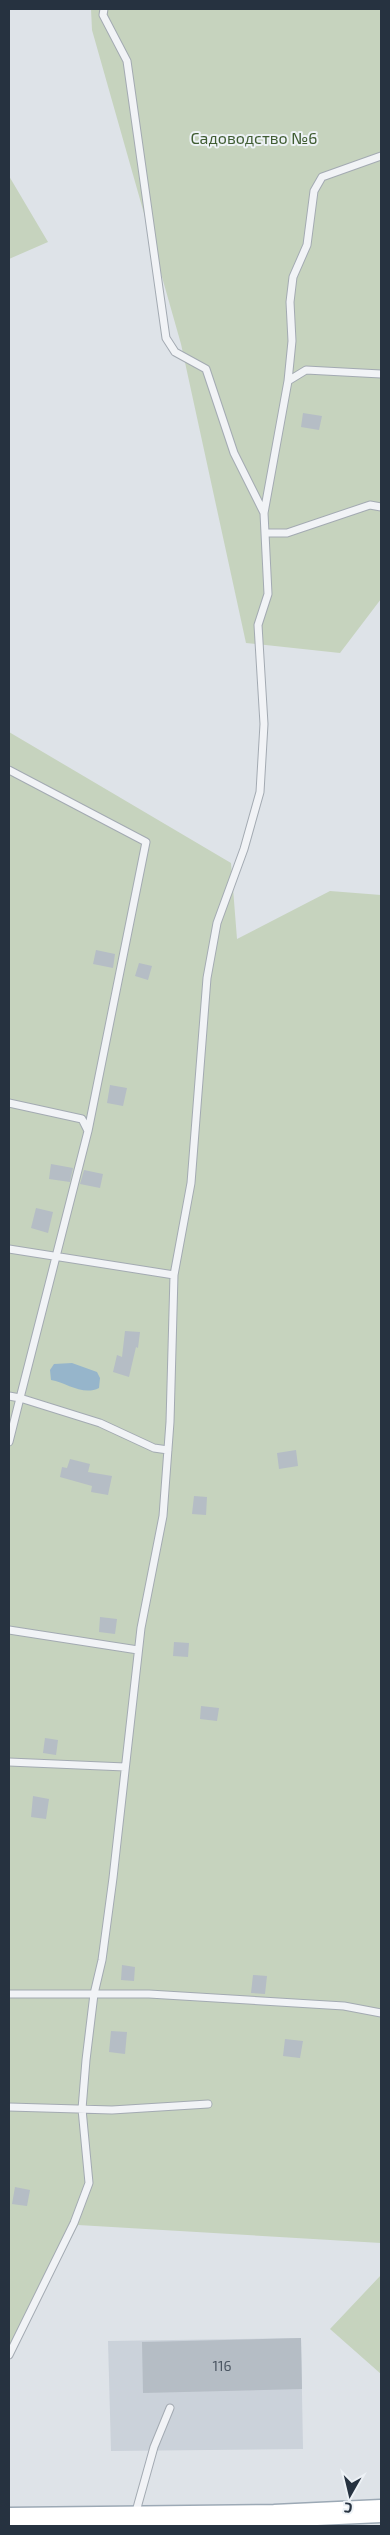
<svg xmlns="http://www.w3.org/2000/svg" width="390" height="2535" font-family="'Exo 2',sans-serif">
<rect width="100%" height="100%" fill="#dee3e8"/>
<path fill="#cbd2da" d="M301 2338 303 2449 111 2451 108 2341Z"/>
<path fill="#c6d3be" d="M91 9H381V599L340 653 246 643 181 344 92 30Z
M9 176 48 242 9 259Z
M9 732 231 863 237 939 330 891 381 895V2243L78 2225 9 2354Z
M381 2275V2374L330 2329Z"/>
<path fill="#96b5cb" d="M72 1363 97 1372 100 1378 99 1388C83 1396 67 1383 51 1380L50 1370 54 1364Z"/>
<path fill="#b5bdc5" d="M303 413 322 416 319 430 301 427Z
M96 950 115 954 113 968 93 964Z
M139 963 152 966 148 980 135 976Z
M110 1085 127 1088 123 1106 107 1103Z
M51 1164 73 1168 70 1182 49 1179Z
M84 1170 103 1174 100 1188 80 1184Z
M36 1208 53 1212 48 1233 31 1228Z
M125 1331 140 1332 138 1348 136 1347 129 1377 113 1372 117 1355 122 1357Z
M296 1450 298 1466 279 1469 277 1453Z
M70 1459 90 1464 88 1472 112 1476 108 1495 91 1492 92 1486 60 1477 62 1467 67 1468Z
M194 1496 207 1497 206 1515 192 1514Z
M100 1617 117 1619 115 1634 99 1632Z
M174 1642 189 1643 188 1657 173 1656Z
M201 1706 219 1708 217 1721 200 1719Z
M45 1738 58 1740 56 1755 43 1753Z
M33 1796 49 1799 46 1819 31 1817Z
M122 1965 135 1967 134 1981 121 1980Z
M253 1975 267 1976 265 1994 251 1993Z
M111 2031 127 2032 125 2054 109 2052Z
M285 2039 303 2041 300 2058 283 2056Z
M15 2187 30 2190 27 2206 12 2204Z
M301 2338 302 2389 143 2393 142 2342Z"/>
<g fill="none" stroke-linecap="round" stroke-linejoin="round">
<g stroke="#a3aab2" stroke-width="9">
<path id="lane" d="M104 9 103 15 127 61 166 338 175 352 206 369 234 453 264 513
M288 381 292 341 290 302 293 277 307 245 314 191 322 177 381 156
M265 533H287L370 505 381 507
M9 770 146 842 88 1131
M9 1103 82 1119 88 1131 20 1398 9 1396
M9 1249 174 1275
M9 1442 20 1398 100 1423 154 1448 168 1450
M9 1630 138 1650
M9 1762 125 1767
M9 1994H149L344 2006 381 2013
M9 2107 112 2110 208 2104
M9 2355 74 2223 89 2183 82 2109 86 2060 94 1994 102 1960 113 1878 141 1628 163 1516 170 1422 174 1275 191 1183 207 978 217 923 244 849 260 792 264 724 258 625 268 594 264 513 288 381 306 370 381 374
M135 2515 154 2447 170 2408"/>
</g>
<g stroke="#9ca9b5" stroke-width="25">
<path id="primary" d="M9 2519 274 2516 381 2511"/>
</g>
<use href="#lane" stroke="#f1f3f6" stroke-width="7"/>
<use href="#primary" stroke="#fff" stroke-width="22"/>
</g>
<g text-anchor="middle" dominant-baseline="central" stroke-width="4" stroke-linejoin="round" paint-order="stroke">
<g font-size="14" fill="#4a5561">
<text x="222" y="2365">116</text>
</g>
<g font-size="16" fill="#3f5c32" stroke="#edf2f6">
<text x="254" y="137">Садоводство №6</text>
</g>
</g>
<rect width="390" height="2535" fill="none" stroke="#263240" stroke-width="20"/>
<g transform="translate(350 2495) rotate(188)" stroke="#edf2f6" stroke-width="4" paint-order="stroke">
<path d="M0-4L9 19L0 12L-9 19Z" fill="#263240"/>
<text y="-8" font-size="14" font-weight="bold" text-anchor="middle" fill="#263240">С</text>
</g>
</svg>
